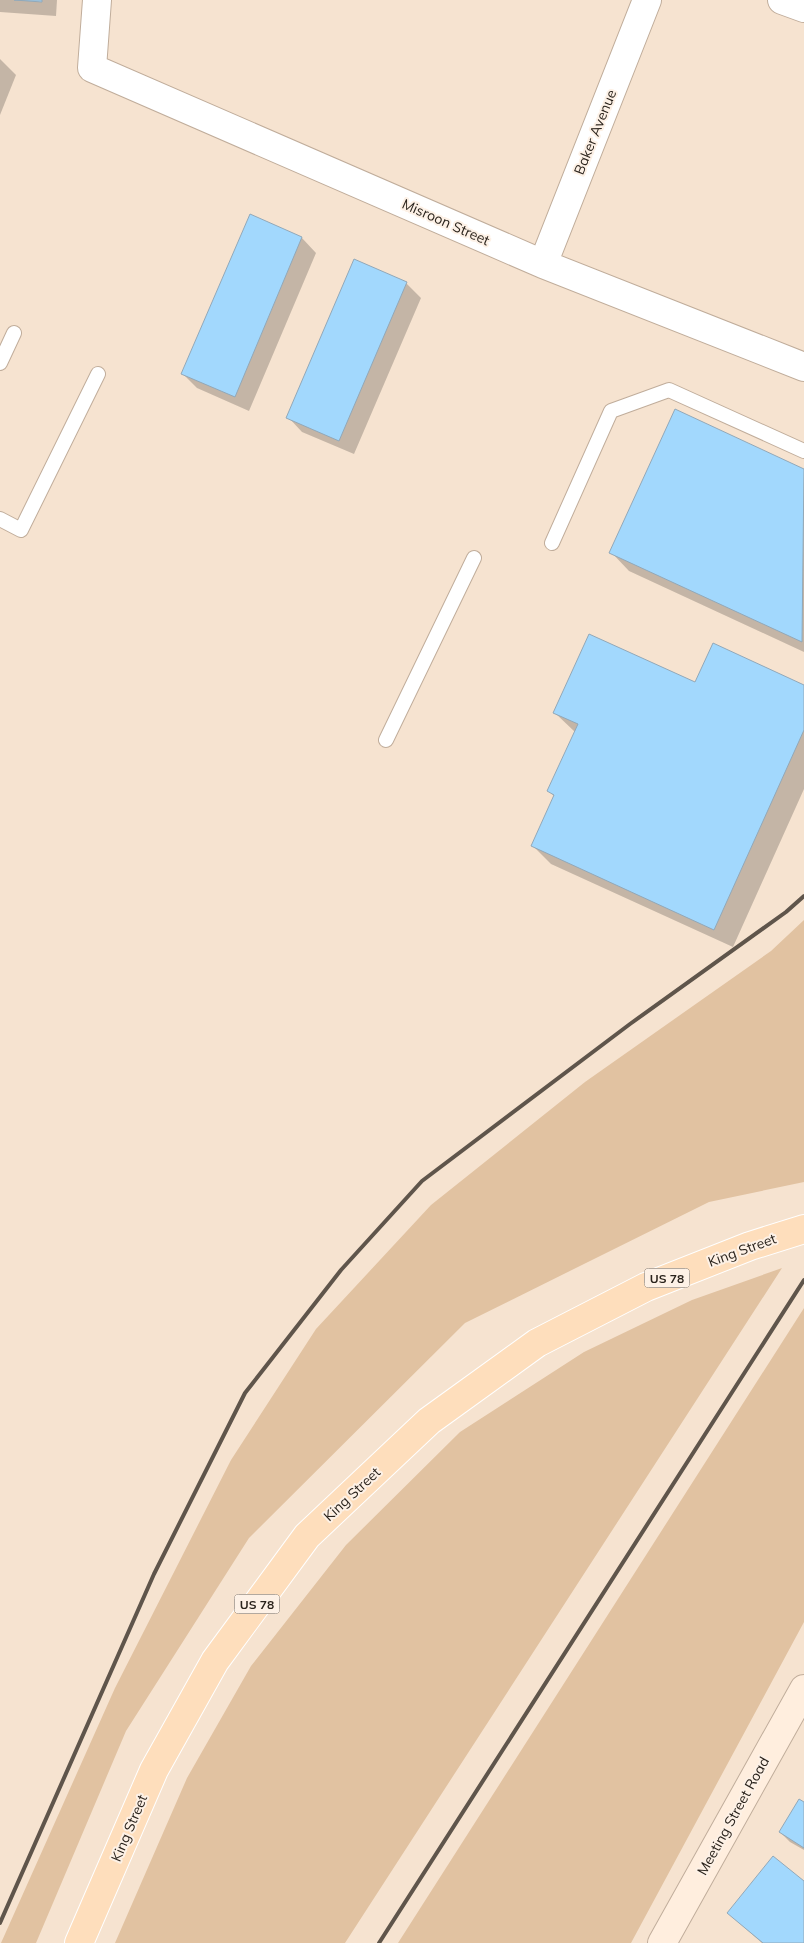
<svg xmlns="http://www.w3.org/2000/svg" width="804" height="1943" font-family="Mulish,sans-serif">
<rect width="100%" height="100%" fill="#f6e3d0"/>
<path fill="#e1c2a1" d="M804 920V1182L709 1202 465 1323 249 1538 126 1731 36 1943H1L115 1688 231 1460 316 1329 431 1205 585 1082 771 951Z
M782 1268 345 1943H115L187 1778 251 1666 346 1545 460 1432 584 1352 692 1300Z
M804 1308V1622L631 1943H398Z"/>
<path fill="#0003" d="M0 0H57L56 16 0 12Z
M0 59 16 75 0 115Z
M250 216 302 238 316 253 249 411 197 388 183 374Z
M406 283 421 298 354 454 302 432 288 417Z
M675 411 804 471V652L629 571 611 552Z
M695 684 804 686V789L733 947 551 864 533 846 555 797 549 791 575 732 555 713Z
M804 1803V1850L790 1842 780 1832Z
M804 1883V1943H762L728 1913Z"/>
<path fill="#a2d8fd" stroke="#92a8b8" d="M14 0H42V2Z
M250 214 302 237 235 397 181 374Z
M354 259 407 282 339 441 286 418Z
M675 409 804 469 802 642 609 553Z
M589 634 695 682 713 643 804 685V730L714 930 531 846 554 795 547 791 578 724 553 713Z
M799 1799 804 1802V1848L779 1832Z
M773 1856 804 1881V1943H763L727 1913Z"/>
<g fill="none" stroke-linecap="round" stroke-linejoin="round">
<g stroke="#c0ad9b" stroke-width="16">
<path id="lane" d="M0 363 14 333
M0 519 21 530 98 374
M552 543 611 411 669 390 804 451
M386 740 474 558"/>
</g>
<g stroke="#c0ad9b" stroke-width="30">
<path id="street" d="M97 0 92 68 543 264 804 367
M782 0 804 8
M543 264 647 0"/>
</g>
<g stroke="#c0ad9b" stroke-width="30">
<path id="secondary" d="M662 1943 804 1689"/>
</g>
<g stroke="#fff" stroke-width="30">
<path id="primary" d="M79 1943 154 1770 215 1661 307 1536 429 1421 537 1343 646 1287 750 1246 804 1229"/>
</g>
<use href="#lane" stroke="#fff" stroke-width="14"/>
<use href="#street" stroke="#fff" stroke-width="28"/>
<use href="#secondary" stroke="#ffeede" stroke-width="28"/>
<use href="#primary" stroke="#fedebc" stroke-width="28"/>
<path stroke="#5f554b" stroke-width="4" d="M0 1923 154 1574 245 1393 341 1270 422 1181 630 1024 786 912 804 896
M379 1943 804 1280"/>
</g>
<g text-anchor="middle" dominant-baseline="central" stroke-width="4" stroke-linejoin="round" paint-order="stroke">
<g fill="#fdf1e6" stroke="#696159" stroke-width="1">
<rect x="644.5" y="1268.5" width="45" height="19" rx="4"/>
<rect x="234.5" y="1594.5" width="45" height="19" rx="4"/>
</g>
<g font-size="12" font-weight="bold" fill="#2a231c">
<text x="667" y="1278">US 78</text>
<text x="257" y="1604">US 78</text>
</g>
<g font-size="14" fill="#2a231c" stroke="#fdf1e6">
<text transform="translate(595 132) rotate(-68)">Baker Avenue</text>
<text transform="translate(446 222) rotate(24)">Misroon Street</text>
<text transform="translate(742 1250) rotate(-20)">King Street</text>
<text transform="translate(352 1494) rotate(-43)">King Street</text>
<text transform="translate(733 1816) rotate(-61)">Meeting Street Road</text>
<text transform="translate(129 1828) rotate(-67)">King Street</text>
</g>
</g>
</svg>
